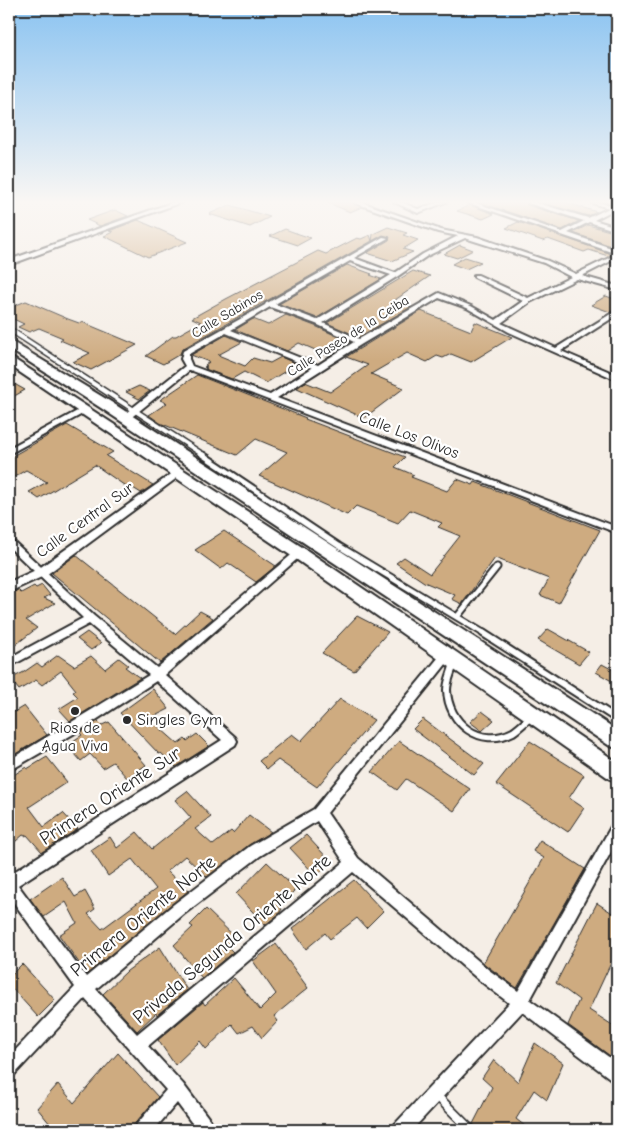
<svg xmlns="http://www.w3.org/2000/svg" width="626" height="1139" font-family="'Comic Neue',sans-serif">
<rect width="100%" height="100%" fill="#f5eee6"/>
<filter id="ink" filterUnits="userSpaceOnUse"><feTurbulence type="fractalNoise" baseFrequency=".02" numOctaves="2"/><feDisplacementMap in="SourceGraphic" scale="10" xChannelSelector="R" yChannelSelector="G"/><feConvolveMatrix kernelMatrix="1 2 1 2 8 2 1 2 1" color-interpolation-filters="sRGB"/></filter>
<g filter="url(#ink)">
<path fill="#ceab80" stroke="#2b2b2b" d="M326 202H350L362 207 350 212Z
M478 202H526L527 205 579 221 562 230Z
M539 202H564L597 212 588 216Z
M230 205 270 217 250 227 209 214Z
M470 205 494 214 483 219 457 211Z
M115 210 128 216 100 226 87 220Z
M138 220 187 242 148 257 104 236 113 232 109 231Z
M518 222 612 254 608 256 589 250 584 252 548 239 543 241 506 228Z
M588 225 617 233V248L573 233Z
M388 227 407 233 403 235 418 240 403 249 413 252 392 261 367 253 389 240 390 237 383 235 372 241 373 234Z
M285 229 296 233 311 238 298 245 270 236Z
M370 235 372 241 182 349 180 354 163 364 146 356 173 336H176L201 322 192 318 226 299 318 251 326 254 357 238 361 239Z
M460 245 473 250 457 258 444 254Z
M465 257 481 262 466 269 452 264Z
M347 265 372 274 370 275 381 279 317 318 279 304Z
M413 271 430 276 395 300 411 307 359 337 327 323Z
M606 296 617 300V308L610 312 591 305Z
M26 301 68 319 79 323 82 322 137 345 91 370 73 362 90 353 60 340 63 338 39 328 29 332 18 327 24 324 9 317V308Z
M421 311 471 331 475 322 512 337 471 362 451 354 443 358 437 356 427 362 407 353 371 374 404 388 364 418 297 388 305 382 330 392 368 365 346 357Z
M286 315 315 326 350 342 329 356 299 343 287 351 235 330 253 319 268 325Z
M226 335 242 342 218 355 245 366 253 358 270 363 281 357 297 364 266 383 244 372 232 379 205 369 207 368 204 367 207 366 205 365 209 362 191 355Z
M197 375 306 418 305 419 405 457 395 467 414 475 411 477 447 491 457 479 473 485 475 482 600 530 559 603 540 595 549 579 495 558 462 604 452 599 455 595 424 582 396 563 404 557 430 574 460 536 438 527 442 523 410 510 398 523 356 506 347 515 259 476 287 452 256 439 237 455 160 423 149 415 167 403 160 400Z
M9 381 25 390 9 399Z
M139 386 150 391 139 399 126 392Z
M67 425 113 452 106 456 153 485 141 493 133 488 131 490 95 465 39 499 29 492 47 482 26 470 9 480V458Z
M224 531 261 556 276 566 256 582 228 563 221 569 195 550Z
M76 555 175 634 200 611 213 618 160 663 52 573Z
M42 585 50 595 44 598 55 603 26 620 37 628 9 650V594L18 590 21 593 34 586 36 588Z
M357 616 388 632 354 671 322 653Z
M548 629 589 652 579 664 538 640Z
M87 632 101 643 91 650 77 639Z
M58 655 74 666 91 656 105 669 119 658 128 665 125 667 140 678 70 721 59 709 78 697 73 692 76 690 61 671 42 685 36 680 19 690 10 679 24 672 37 663 42 667Z
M602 664 617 672V684L596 672Z
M153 689 169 709 151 718 153 720 152 721 178 744 185 739 187 741 197 734 209 746 176 767 161 753 159 754 120 713Z
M340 699 374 720 317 787 278 760 267 769 259 761 292 734 301 741Z
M24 706 47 735 12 756 9 750V715Z
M482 711 494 720 482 731 470 722Z
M423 719 484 764 474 775 413 729Z
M98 721 102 725 109 722 146 765 127 778 113 762 103 768 90 754 81 761 67 745 82 735 80 733Z
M399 741 470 789 454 811 406 779 397 790 372 772Z
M530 741 584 775 569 798 584 808 568 832 496 784Z
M47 757 67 782 29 807 44 827 63 813 78 829 42 852 27 835 25 836 23 835 9 847V778L26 767 27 769Z
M187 791 211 817 195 829 213 845 231 831 233 833 249 815 271 832 249 845 207 877 185 856 167 871 188 891 87 974 59 935 77 923 66 902 44 917 30 899 62 877 75 897 85 891 95 909 88 914 102 929 156 889 132 859 108 876 91 850 110 837 117 848 137 832 152 849 191 818 175 800Z
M306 835 331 862 316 876 290 848Z
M540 840 585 869 517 988 483 963 544 858 533 851Z
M267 862 296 889 279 906 282 909 278 915 265 925 236 894Z
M354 880 383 911 366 928 357 918 330 939 325 933 306 949 292 929Z
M597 903 617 916V950L589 1010 617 1028V1061L568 1025 579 1000 556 983Z
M206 909 236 938 227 946 233 952 202 978 174 945 193 927 190 925Z
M276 944 308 988 274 1016 278 1021 262 1038 253 1026 239 1033 232 1024 206 1049 200 1041 175 1065 158 1040 203 1002 205 1005 234 978 260 1010 276 994 253 961Z
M160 947 187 990 157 1015 156 1013 137 1031 103 994 127 971Z
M22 964 55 1000 38 1017 9 985V977Z
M535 1043 563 1063 547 1100 534 1090 516 1119 530 1130H480L473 1124 492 1087 482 1078 494 1060 518 1082Z
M118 1053 158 1097 129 1130H55L37 1108 58 1084 74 1103Z"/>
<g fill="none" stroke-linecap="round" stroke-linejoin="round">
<g stroke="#2b2b2b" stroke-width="7">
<path id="service-far3" d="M9 329 205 456"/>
</g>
<g stroke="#2b2b2b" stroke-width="9">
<path id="service-far2" d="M203 455 339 546 485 634
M457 617 497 567"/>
</g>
<g stroke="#2b2b2b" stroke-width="10">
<path id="service-far1" d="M483 633 617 719
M454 663C452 672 447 681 447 690 448 723 480 749 513 732 519 728 525 722 531 717"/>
</g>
<g stroke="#2b2b2b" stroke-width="11">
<path id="service" d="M436 1095 471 1130"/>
</g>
<g stroke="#2b2b2b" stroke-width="4">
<path id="minor" d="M355 202H361L441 230 477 237 548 261 576 274 617 254V258L582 276 617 286V290L577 279 530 302 501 323 556 348 617 310V315L561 351 617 375V380L509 332 467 308 439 298 362 344 277 398 617 527V533L190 370 128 420H122V416L185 366 181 359 183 351 265 305 266 303 269 302 383 237 388 238 354 258 395 273 423 254 458 236 438 232 355 203ZM465 238 544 263 571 277 528 298 478 275H474V277L523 301 496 320 471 306 439 293 359 339 323 323 398 276 427 256ZM350 261 391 275 317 320 275 304ZM270 307 316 324 354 342 318 365 231 330ZM226 333 312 368 270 395 192 366 189 359V354Z
M394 202H401L418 209 439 202H446L418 213Z
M466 202H473L562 232 584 221 528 203V202H534L588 218 609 208 592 203V202L614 205 617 204V210L615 209 594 220 617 227V231L589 222 568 233 617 250V254Z
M81 409H87L88 411 9 454V448Z
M9 539 12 540 94 616 157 668 296 551H302L304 553 165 675 235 737 237 741 235 745 18 885 86 977 174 904 250 846 314 809 443 652 447 651 451 652 453 655 451 658 327 813 358 858 489 970 518 991 612 825 617 823V841L530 1000 617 1063V1081L611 1079 522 1012 412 1130H393L395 1124 509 1003 479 980 353 872 148 1046 183 1084 213 1124 215 1130H197L177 1103 154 1130H135L137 1124 166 1090 85 999 15 1074 9 1076V1057L75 987 9 896V875L222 740 156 681 82 729 9 771V760L149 675 89 624 9 667V658L83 618 9 547ZM317 821 344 862 137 1034 96 989 184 914 260 856Z"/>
</g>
<g stroke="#2b2b2b" stroke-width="4">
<path id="tertiary" d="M174 202H182L9 265V260Z
M177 470 181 471 182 473 181 475 46 575 9 592V582L38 569Z"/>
</g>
<g stroke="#2b2b2b" stroke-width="4">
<path id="primary" d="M9 340 111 402 617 730V748L610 746 101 408 9 349Z
M9 356 305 549 617 762V782L610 779 293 557 9 365Z"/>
</g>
<use href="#service-far3" stroke="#fff" stroke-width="4"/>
<use href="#service-far2" stroke="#fff" stroke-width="5"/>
<use href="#service-far1" stroke="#fff" stroke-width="6"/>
<use href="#service" stroke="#fff" stroke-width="8"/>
<use href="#minor" fill="#fff" fill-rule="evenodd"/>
<use href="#tertiary" fill="#fff" fill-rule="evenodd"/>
<use href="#primary" fill="#fff" fill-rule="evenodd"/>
</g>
</g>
<linearGradient id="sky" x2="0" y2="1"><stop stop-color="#8ac3f1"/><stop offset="0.56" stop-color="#faf7f4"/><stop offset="1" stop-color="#faf7f4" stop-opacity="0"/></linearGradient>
<rect width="626" height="361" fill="url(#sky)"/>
<g fill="#2b2b2b" stroke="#fff" stroke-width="2">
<circle cx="75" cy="711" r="5"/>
<circle cx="127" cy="720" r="5"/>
</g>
<g text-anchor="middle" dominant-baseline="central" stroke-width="4.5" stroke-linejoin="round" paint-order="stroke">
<g font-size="14" fill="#2b2b2b" stroke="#fff">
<text transform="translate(227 314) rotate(-31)">Calle Sabinos</text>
<text transform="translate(348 336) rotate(-32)">Calle Paseo de la Ceiba</text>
</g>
<g font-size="16" fill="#2b2b2b" stroke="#fff">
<text transform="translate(409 435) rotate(21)">Calle Los Olivos</text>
<text transform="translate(85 520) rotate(-36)">Calle Central Sur</text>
</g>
<g font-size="16" fill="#2b2b2b" stroke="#fff" text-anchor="start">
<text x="137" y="720">Singles Gym</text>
<text x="75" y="728" text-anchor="middle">Rios de<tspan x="75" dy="18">Agua Viva</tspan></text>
</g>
<g font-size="19" fill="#2b2b2b" stroke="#fff">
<text transform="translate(110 796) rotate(-33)">Primera Oriente Sur</text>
<text transform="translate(143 916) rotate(-39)">Primera Oriente Norte</text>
<text transform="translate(232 939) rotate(-40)">Privada Segunda Oriente Norte</text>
</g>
</g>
<rect width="626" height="1139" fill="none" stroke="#fff" stroke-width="30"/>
<rect x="15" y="15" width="596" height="1109" fill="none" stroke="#2b2b2b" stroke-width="2" filter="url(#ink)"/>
</svg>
